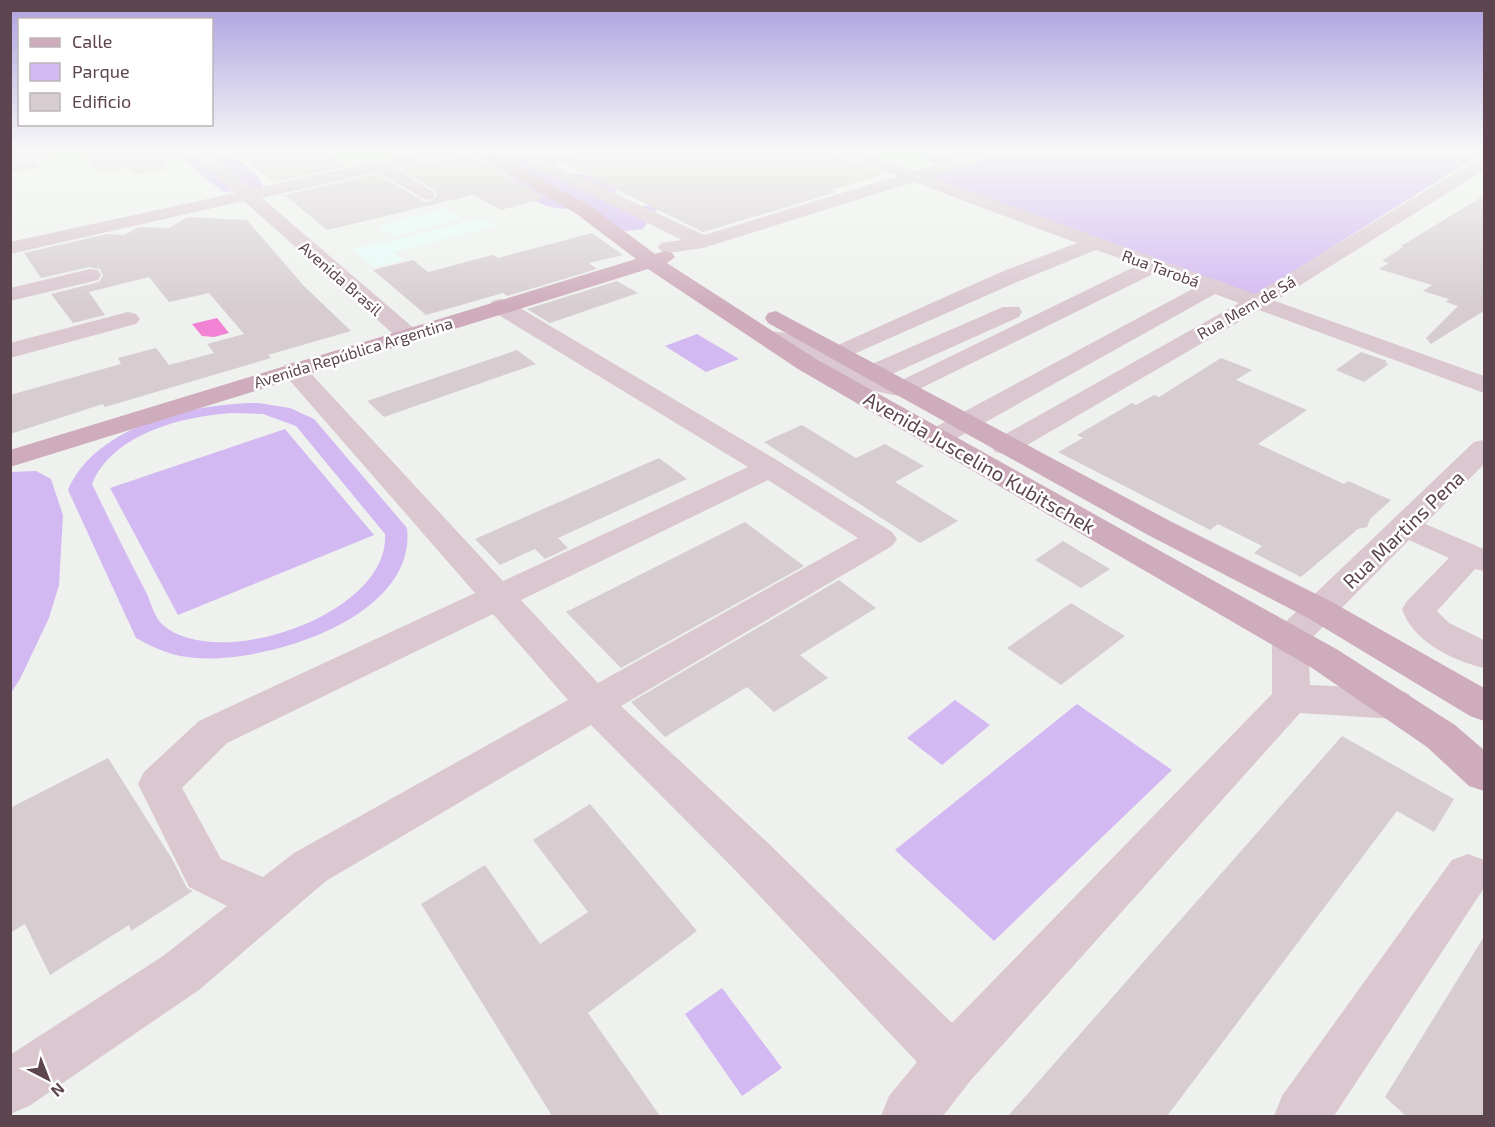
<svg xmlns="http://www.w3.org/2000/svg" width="1495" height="1127" font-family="'Exo 2',sans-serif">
<rect width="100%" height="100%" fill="#eef1ee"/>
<path fill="#e6fdf8" d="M445 208 461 218 394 236 378 226Z
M482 218 495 226 393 252 403 260 375 267 352 250 380 242 391 251 382 243Z"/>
<path fill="#d3b9f2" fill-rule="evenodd" d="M172 149H225L256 174 264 188 224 192C205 179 189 164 172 149Z
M473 149H547L565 161 554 163C570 178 571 172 589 175 600 176 612 181 623 184L611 197 635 208 650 205 661 208 650 214 652 215 643 229C608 236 607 220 579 209 572 207 563 210 556 208 548 207 536 202 529 198 514 189 518 175 496 169L493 161 468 157 478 153Z
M948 149H1003C981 156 947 175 926 159V156Z
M1016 149H1484V152L1254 296 925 178Z
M697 334 739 359 706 372 665 346Z
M258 403 290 408 314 419 407 528C417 618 267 663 197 658 174 657 156 649 136 638L68 490C96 425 194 403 258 403ZM233 413 263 414 296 426 385 534C390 614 220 672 164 626 156 620 151 604 147 594 128 558 110 521 92 484 113 433 184 416 233 413Z
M285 429 374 535 178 615 110 488Z
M36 471 51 479 63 515 59 585 49 618 20 679 11 693V472Z
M955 700 990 725 942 765 907 738Z
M1077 704 1172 770 994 941 895 850Z
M722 988 782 1068 742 1096 685 1014Z"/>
<path fill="#f283d4" d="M217 318 229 333 214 337 202 336 192 324Z"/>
<path fill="#d7cdd0" d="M77 149H178L179 159 161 162 168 169 135 175 129 168 100 174Z
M231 149H324L349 166 273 182Z
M562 149H829L832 154 881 173 882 175 832 190 837 192 703 232 549 156H578Z
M463 154H472L544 198 501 210 473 195 327 230 285 195 377 174 425 202 432 201 437 195 434 190 401 169Z
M33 160 39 168 10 173V164Z
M1485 195V313L1482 312 1431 344 1426 338 1458 306 1446 302 1449 299 1423 291 1432 285 1379 269 1389 263 1382 261 1403 247 1401 246Z
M188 217 247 220 303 285 351 331 268 355 271 358 105 407 103 404 10 434V395L121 364 118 358 156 348 169 365 214 353 207 344 244 334 209 293 169 302 149 277 89 292 105 315 73 323 51 294 99 282 103 276 100 269 89 267 41 278 24 253 107 234 124 235 139 227 169 228Z
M592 233 623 255 589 263 597 269 507 296 503 293 426 315 373 270 413 260 428 272 493 255 498 258Z
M617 281 638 293 550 323 527 309Z
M517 350 536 364 384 417 367 401Z
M1361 352 1387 361 1385 363 1389 364 1364 382 1336 370Z
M1221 358 1252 370 1236 380 1307 410 1258 444 1344 484 1348 481 1391 500 1370 519 1367 527 1358 529 1301 577 1254 553 1262 546 1218 524 1210 530 1058 452 1083 438 1077 435 1132 403 1136 405 1154 395 1159 397Z
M802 425 856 458 885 444 924 466 895 482 958 521 920 543 764 442Z
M659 458 687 479 558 538 568 548 545 559 535 549 500 565 475 539Z
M745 522 804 566 621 668 566 612Z
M1063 541 1110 569 1081 588 1035 560Z
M839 580 876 608 800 655 828 678 774 712 747 687 665 737 631 702Z
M1071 603 1125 636 1061 685 1007 648Z
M1342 736 1454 799 1434 832 1397 811 1167 1116H1008Z
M108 758 172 859 187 888 193 891 131 931 129 925 50 975 25 924 10 933V808Z
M590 804 697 931 588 1013 660 1116H552L421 904 485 865 540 944 588 912 533 840Z
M1485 935V1116H1406L1385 1097Z"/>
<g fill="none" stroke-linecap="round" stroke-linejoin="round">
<path fill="#dac7d0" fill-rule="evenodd" d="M30 149H65L57 154 10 162V152Z
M187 149H204L252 189 436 149H465L463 152 395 168 432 191 435 195 432 199 426 200 377 172 262 198 416 330 420 335 416 340H400L244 201 10 254V242L235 193Z
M831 149H853L915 171 987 149H1011L1009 152 931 177 1255 294 1478 159 1484 158V170L1275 301 1484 376V393L1259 310 1015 452 1005 454 995 452 991 446 995 440 1239 303 1215 294 948 443 938 445 928 443 924 437 928 431 1196 287 1157 272 903 397 842 384 777 346 765 343 761 338 765 333C787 327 808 344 826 354L829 349 1001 272 1077 243 914 182 703 248 668 253 661 251 658 247 661 243 682 240 529 164 531 160H543L704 235 897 176 833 152ZM1096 250 1138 265 900 381 883 378 1019 317 1022 312 1019 307H1003L856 371 838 361 1017 282Z
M90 269 98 270 101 275 98 280 10 301V288Z
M500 299 508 301 780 462 892 532 897 539 892 546 621 706 767 842 952 1023 1272 694V639L1277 630 1474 442 1484 440V464L1425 524 1484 549V571L1475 569 1437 611 1449 623 1484 640V668C1452 660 1413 642 1402 609L1407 601 1449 558 1409 540 1308 642 1310 685 1395 689 1409 694 1414 704 1409 714 1395 719 1300 713 971 1080 943 1116H881L889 1096 917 1062 735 870 591 725 326 881 199 990 29 1106 10 1114V1055L163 956 227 906 189 887 138 784 144 772 199 721 475 593 285 375 281 370 285 365 294 362 303 365 503 581 748 467 492 311 489 306 492 301ZM768 480 858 538 598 683 521 600ZM493 614 568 700 294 853 263 877 221 859 182 788 227 743Z
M128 312 136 314 140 319 136 324 10 358V343Z
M1468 854 1484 860V888L1334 1116H1274L1282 1096 1452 860Z"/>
<path fill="#cfacbc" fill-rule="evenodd" d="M468 149H487L592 207 655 254 665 251 672 253 675 257 667 263 816 359 1338 650 1455 725 1484 750V791L1469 786 1427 747 1312 668 798 369 648 269 10 467V450L636 259 578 215Z
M776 311 1170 521 1332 602 1484 688V721L1470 716 1308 618 1148 535 768 323 765 318 768 313Z"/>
</g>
<linearGradient id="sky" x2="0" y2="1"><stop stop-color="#aca0e0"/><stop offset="0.49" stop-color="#f7f9f7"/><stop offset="1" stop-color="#f7f9f7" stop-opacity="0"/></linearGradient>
<rect width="1495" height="307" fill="url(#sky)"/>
<g text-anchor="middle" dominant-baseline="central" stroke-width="5" stroke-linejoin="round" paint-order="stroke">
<g font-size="16" fill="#5d4550" stroke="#fff">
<text transform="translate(1161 268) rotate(20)">Rua Tarobá</text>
<text transform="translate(341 278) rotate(41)">Avenida Brasil</text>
<text transform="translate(1246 307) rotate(-30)">Rua Mem de Sá</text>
<text transform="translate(353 352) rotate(-17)">Avenida República Argentina</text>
</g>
<g font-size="20" fill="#5d4550" stroke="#fff">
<text transform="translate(980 462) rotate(30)">Avenida Juscelino Kubitschek</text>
<text transform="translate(1403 529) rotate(-44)">Rua Martins Pena</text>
</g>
</g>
<rect width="1495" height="1127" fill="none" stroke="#5d4550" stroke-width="24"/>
<rect x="18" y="18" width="195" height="108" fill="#ffffff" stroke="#beb5b9" stroke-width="1.5"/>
<rect x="30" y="38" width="30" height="9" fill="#cfacbc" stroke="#beb5b9" stroke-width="1.5"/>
<text x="72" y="48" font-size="18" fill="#5d4550">Calle</text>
<rect x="30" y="63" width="30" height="18" fill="#d3b9f2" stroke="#beb5b9" stroke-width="1.5"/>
<text x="72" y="78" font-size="18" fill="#5d4550">Parque</text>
<rect x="30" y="93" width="30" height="18" fill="#d7cdd0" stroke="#beb5b9" stroke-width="1.5"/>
<text x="72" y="108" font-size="18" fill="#5d4550">Edificio</text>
<g transform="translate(48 1079) rotate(138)" stroke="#ffffff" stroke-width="4.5" paint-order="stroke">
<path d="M0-4.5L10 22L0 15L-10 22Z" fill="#5d4550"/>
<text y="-9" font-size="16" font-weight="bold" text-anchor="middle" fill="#5d4550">N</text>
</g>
</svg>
